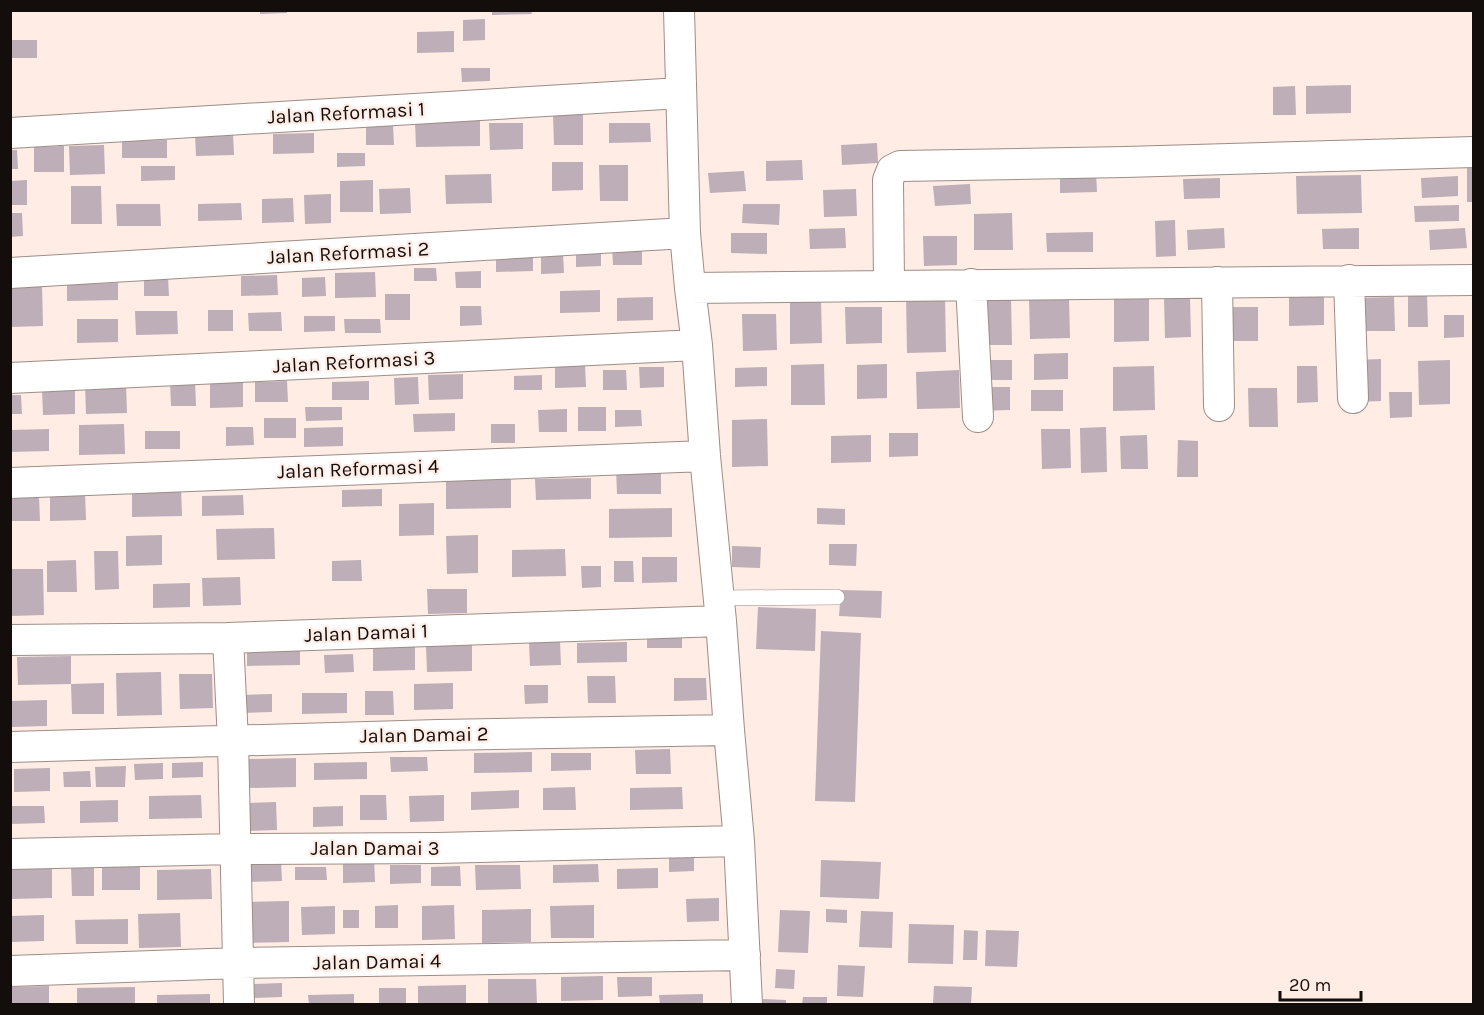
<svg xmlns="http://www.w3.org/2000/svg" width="1484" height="1015" font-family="Karla,sans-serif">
<rect width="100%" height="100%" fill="#feece5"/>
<path fill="#bdaeb8" d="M260 10H287V13L260 14Z
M492 10H531L532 14 492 15Z
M485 19V40L463 41V20Z
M454 31V52L417 53V32Z
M10 40H37V58H10Z
M461 68H490V81L462 82Z
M1351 85V113L1306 114V86Z
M1295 86 1296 115H1273V87Z
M553 115H583V145H554Z
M480 121V146L416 147 415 122Z
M489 123H523V149L490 150Z
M609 123H650L651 142 609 143Z
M366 125H393L394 145H366Z
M233 133 234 155 196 156 195 134Z
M314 133V153L273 154V134Z
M167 140V158H122V141Z
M877 143 878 163 842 165 841 145Z
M104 145 105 174 70 175 69 146Z
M64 146V172H34V147Z
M10 150H17L18 169H10Z
M337 153H365V166L337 167Z
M802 160 803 180 766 181V161Z
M1467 161H1474V202H1467Z
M552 162H583V190L552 191Z
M599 165H628V201H600Z
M141 166H175V180L141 181Z
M744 171 746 191 710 193 708 173Z
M1096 172 1097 192 1060 193V173Z
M491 174 492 203 446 204 445 175Z
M1361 175 1362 213 1297 214 1296 176Z
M1458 176V196L1422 198 1421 178Z
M1220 178V198L1184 199 1183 179Z
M27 180V205H10V181Z
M373 180V212H340V181Z
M970 184 971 204 935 206 933 186Z
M71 186H101L102 224H71Z
M410 188 411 213 380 214 379 189Z
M856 189 857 216 824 217 823 190Z
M331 194V223L305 224 304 195Z
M293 198 294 222 262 223V199Z
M241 203 242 220 198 221V204Z
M116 204H160L161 226H117Z
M743 204H780L779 225 742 223Z
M1459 205V221L1415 222 1414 206Z
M10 213H22L23 236 10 237Z
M1012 213 1013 250H974V214Z
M1175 220 1176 256 1156 257 1155 221Z
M845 228 846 248 810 249 809 229Z
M1224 228 1225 248 1188 250 1187 230Z
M1359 228V249H1323L1322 229Z
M1465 228 1467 248 1430 250 1429 230Z
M1093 232V252H1047L1046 233Z
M731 233H767V254L731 253Z
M923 236H957V265L924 266Z
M642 245V265H613L612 246Z
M576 247H601V266L576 267Z
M541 253H563L564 273 541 274Z
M533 257V271L496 272V258Z
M414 268H436L437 281H414Z
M481 271V288H456L455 272Z
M375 272 376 297 335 298V273Z
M277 275 278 295 241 296V276Z
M144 277H168L169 296H144Z
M325 277 326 296 302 297V278Z
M118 283V300L67 301V284Z
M10 284H42L43 326 10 327Z
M600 290V312L560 313V291Z
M385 294H410V320H385Z
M1427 294 1428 327H1408V295Z
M906 295H945L946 352 907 353Z
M1324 296V325L1289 326V297Z
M653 297V320L617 321V298Z
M1069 297 1070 338 1030 339 1029 298Z
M1149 297V341L1114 342V298Z
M1190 297 1191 337 1165 338 1164 298Z
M1394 297 1395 331H1354V298Z
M790 299H821L822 343 790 344Z
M1011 299 1012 345H980L979 300Z
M460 306H481L482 325 460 326Z
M845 307H882V343L846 344Z
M1224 307H1258V341H1225Z
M208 310H233V331H208Z
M135 311H177L178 334 136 335Z
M281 312 282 331H249L248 313Z
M742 314H776L777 350 743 351Z
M1444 315H1464V337L1444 338Z
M304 316H335V331L304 332Z
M77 319H118V342L77 343Z
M344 319H380L381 333H345Z
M1068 353V379L1034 380V354Z
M1381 359V401L1355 402V360Z
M984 360H1012V380H984Z
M1450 360V404L1419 405 1418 361Z
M555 364H585L586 387 555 388Z
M824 364 825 405H791V365Z
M887 364V398L857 399V365Z
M1154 366 1155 410 1113 411V367Z
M1297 366H1317L1318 402 1297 403Z
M639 367H664V387L640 388Z
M767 367V386L735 387V368Z
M603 370H626L627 390H603Z
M959 370 960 408 917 409 916 372Z
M463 374V399L429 400 428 375Z
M542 375V390H514V376Z
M418 377 419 404 395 405 394 378Z
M195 381 196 406H171L170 382Z
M243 381V407L210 408V382Z
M287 381 288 402H255V382Z
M369 381V400H332V382Z
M126 383 127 413 86 414 85 384Z
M979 387H1010V410L979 411Z
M75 388V414L43 415 42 389Z
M1248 388H1277L1278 427H1249Z
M1031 390H1063V411H1031Z
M1389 392H1412V417L1390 418Z
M10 395H21L22 414H10Z
M305 407H342V420L306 421Z
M578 407H606V431H578Z
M567 409V432H539L538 410Z
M615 410H641L642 426 615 427Z
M455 413V431L414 432 413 414Z
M264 418H296V438H264Z
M767 419 768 466 732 467V420Z
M124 424 125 454 79 455V425Z
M491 424H515V443H491Z
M226 427H253L254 445 226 446Z
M343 427V446L304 447V428Z
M1106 427 1107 472 1081 473 1080 428Z
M49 429V451L10 452V430Z
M1041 429H1070L1071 468 1042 469Z
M145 431H180V449H145Z
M889 433H918V456L889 457Z
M871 435V462L831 463V436Z
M1147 435 1148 469H1121L1120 436Z
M1178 440 1198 441V477H1177Z
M661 467V494H617L616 468Z
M511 476V508L446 509V477Z
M591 478V499L536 500 535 479Z
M181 487 182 516 132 517V488Z
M382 489V506L342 507V490Z
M85 491 86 520 50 521V492Z
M243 495 244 515 202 516V496Z
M39 496 40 521H11V497Z
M434 503V535L399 536V504Z
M672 508V537L609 538V509Z
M817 508 845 509V525L817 524Z
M274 528 275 559 217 560 216 529Z
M162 535V565L126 566V536Z
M478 535V573L447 574 446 536Z
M829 544H857L856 566 829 565Z
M732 546 761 547 760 568 732 567Z
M565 549 566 576 512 577V550Z
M94 551H118L119 589 95 590Z
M642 557H677V582L642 583Z
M76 560 77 592H47V561Z
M361 560 362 581H332V561Z
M614 561H633L634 582H614Z
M581 566H601V587L582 588Z
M10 569H43L44 615 10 616Z
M240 577 241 605 203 606 202 578Z
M190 583V607L153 608V584Z
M427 589H467V613L428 614Z
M841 590 882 591 881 618 839 616Z
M758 607 816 609 815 651 756 649Z
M821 631 861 633 855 802 815 801Z
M682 635V648H647V636Z
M529 642H560L561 665 530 666Z
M627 642V662L577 663V643Z
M300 644V665L247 666V645Z
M472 645V671L427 672 426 646Z
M373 647H415V670L373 671Z
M353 654 354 672 325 673 324 655Z
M71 656V684L18 685 17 657Z
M161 672 162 715 117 716 116 673Z
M179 674H212L213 708 180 709Z
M587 676H615L616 703H588Z
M674 678H706L707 700 674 701Z
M104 683V714H72L71 684Z
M453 683V709L414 710V684Z
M524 685H548V703L525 704Z
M365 691H393L394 715H365Z
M302 693H347V713L302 714Z
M272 694V712L243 713 242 695Z
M47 700V726L10 727V701Z
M670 749 671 774H636L635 750Z
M532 752V772L474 773V753Z
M551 753H591V770L551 771Z
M390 757H427L428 771 391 772Z
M296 758V787L249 788V759Z
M203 762V777L172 778V763Z
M367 762V779L314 780V763Z
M163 763V779L135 780 134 764Z
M126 766 125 787H96L95 767Z
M50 768V791L14 792V769Z
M90 771 91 787H64L63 772Z
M575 787 576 810H543V788Z
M682 787 683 809 630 810V788Z
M519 790V808L471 810V792Z
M201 795 202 818 149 819V796Z
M360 795H386L387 820H360Z
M444 795V821L410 822 409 796Z
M118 800V822L80 823V801Z
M276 802 277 830 245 831 244 803Z
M10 806H44L45 823 10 824Z
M343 806V826L313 827V807Z
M669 853H694V871L669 872Z
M374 858 375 882 343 883V859Z
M281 860 282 881 245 882 244 861Z
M821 860 881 862 879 899 820 897Z
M598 864 599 882 553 883V865Z
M390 865H421V883L390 884Z
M475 865H520L521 889 476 890Z
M140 866V890H102V867Z
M460 866 461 886H431V867Z
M71 867H94V896H72Z
M295 867H326L327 880H295Z
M52 868V898L10 899V869Z
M658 868V888L617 889V869Z
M211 869 212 899 157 900V870Z
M719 898V921L687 922 686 899Z
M289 901V942L247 943 246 902Z
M398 905V928H375V906Z
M454 905 455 939 422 940V906Z
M594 905V938H551L550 906Z
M335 906V934L302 935 301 907Z
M531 909V942L482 943V910Z
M826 909 847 910V923L826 922Z
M343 910H359V928H343Z
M780 910 810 911 808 953 778 952Z
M861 911 893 912 892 948 859 947Z
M180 913 181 947 139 948 138 914Z
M44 915V941L10 942V916Z
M128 919V944H76L75 920Z
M909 924 954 925 953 964 908 963Z
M964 930 978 931 977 960H963Z
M986 930 1019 931 1017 967 985 966Z
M838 965 865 966 863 997 837 996Z
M776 969 795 970 794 989 775 988Z
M603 976V1000L561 1001V977Z
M617 977H652V996L618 997Z
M488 979H536L537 1004H488Z
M282 983V997L254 998V984Z
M466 985V1004H418V986Z
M49 986V1004H10V987Z
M934 986 972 987 971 1004H933Z
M135 987V1004H77V988Z
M379 988H406V1004H379Z
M210 994V1004H157V995Z
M354 994V1004H309L308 995Z
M703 994V1004H660L659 995Z
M803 997H827V1004H802Z
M763 999 786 1000V1004H763Z"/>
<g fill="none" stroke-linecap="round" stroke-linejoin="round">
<g stroke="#9d8d86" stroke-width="16">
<path id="service" d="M719 598 837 597"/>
</g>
<g stroke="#9d8d86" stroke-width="32">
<path id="minor" d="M10 133 681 93
M10 273 685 233
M1349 280 1353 398
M1217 282 1219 406
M971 284 978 417
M889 285 888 180 892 170 900 166 1125 162 1474 152
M690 288 1474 280
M10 378 697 345
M10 483 705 456
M228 638 233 741 239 1004
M10 640 228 638 721 621
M729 730 739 841 747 1004
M10 747 438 735 729 730 721 621 705 456 697 345 690 288 685 233 679 10
M10 854 235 849 437 848 739 841
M10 971 239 963 745 955"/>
</g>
<use href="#service" stroke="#fff" stroke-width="15"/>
<use href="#minor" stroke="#fff" stroke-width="30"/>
</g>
<g text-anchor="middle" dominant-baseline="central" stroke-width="4.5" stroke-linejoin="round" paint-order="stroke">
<g font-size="20" fill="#130d0b" stroke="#feece5">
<text transform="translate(346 113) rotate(-3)">Jalan Reformasi 1</text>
<text transform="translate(348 253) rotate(-3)">Jalan Reformasi 2</text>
<text transform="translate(354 362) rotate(-3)">Jalan Reformasi 3</text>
<text transform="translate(358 469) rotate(-2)">Jalan Reformasi 4</text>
<text transform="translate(366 633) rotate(-2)">Jalan Damai 1</text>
<text transform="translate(424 735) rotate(-1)">Jalan Damai 2</text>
<text x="375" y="848">Jalan Damai 3</text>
<text transform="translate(377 962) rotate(-1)">Jalan Damai 4</text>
</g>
</g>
<rect width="1484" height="1015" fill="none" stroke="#130d0b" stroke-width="24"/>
<path d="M1280 991v9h81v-9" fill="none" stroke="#130d0b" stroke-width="3"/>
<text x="1289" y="991" font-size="18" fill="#130d0b" stroke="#feece5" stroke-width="4.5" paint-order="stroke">20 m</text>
</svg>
